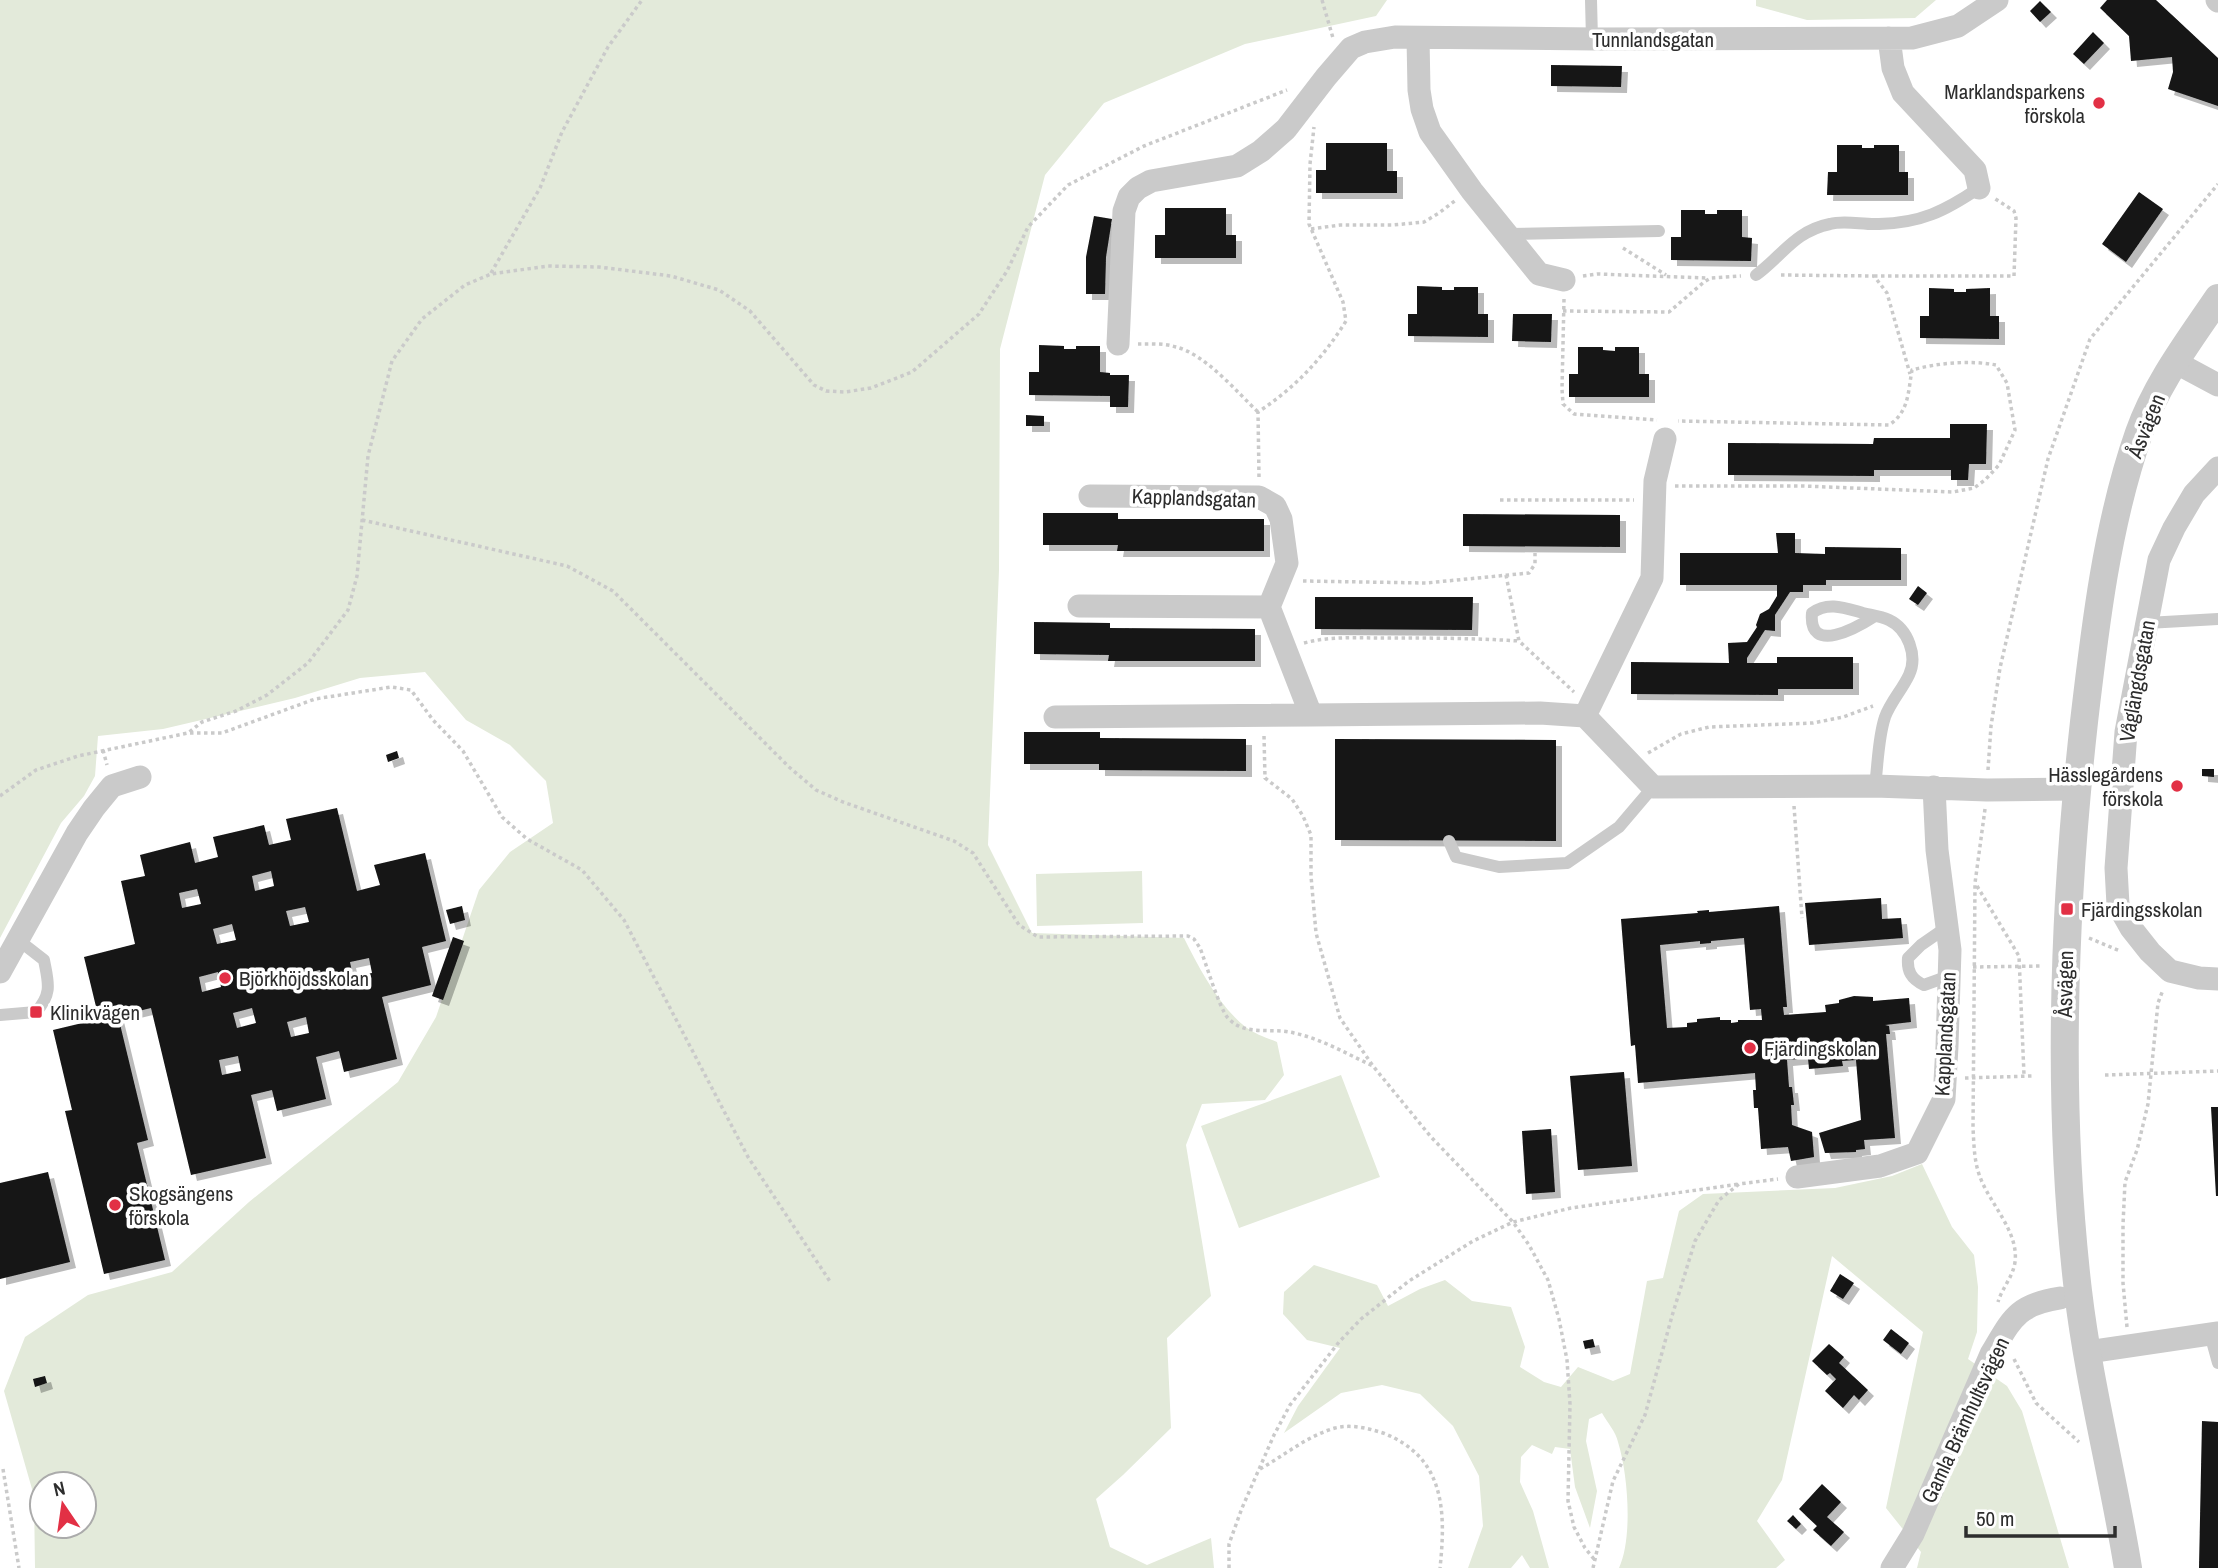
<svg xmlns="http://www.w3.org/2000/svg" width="2218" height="1568" font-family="'Archivo Narrow',sans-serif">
<defs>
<filter id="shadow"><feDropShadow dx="6" dy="6" stdDeviation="0" flood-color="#0004"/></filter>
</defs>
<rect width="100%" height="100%" fill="#fff"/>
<path fill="#e3eada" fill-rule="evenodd" d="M0 0H1387L1376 16 1245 44 1104 103 1045 175 1000 349 999 570 988 845 1032 933 1184 938C1199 968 1220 1008 1247 1028 1255 1034 1267 1038 1277 1042L1284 1075 1265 1100 1202 1104 1186 1145 1211 1296 1167 1338 1171 1428 1123 1475 1096 1499 1110 1547 1147 1565 1211 1538 1214 1568H35L34 1496 4 1391 25 1337 88 1295 172 1272 249 1202 398 1082 436 1017 479 890 510 852 553 823 546 781 510 745 466 720 425 672 360 678 295 698 163 729 98 736 95 776 84 796 61 823 0 938ZM42 1484H84V1526H42Z
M1756 0H1936L1915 18 1807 20 1756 6Z
M1142 871 1143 923 1037 926 1036 874Z
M1341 1075 1380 1177 1239 1228 1201 1126Z
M1922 1164 1952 1227 1974 1255 1978 1287 1977 1332 1968 1359 2007 1386 2022 1411 2069 1568H1917L1921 1552 1886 1508 1923 1332 1832 1256 1782 1480 1757 1521 1785 1560 1776 1568H1619C1633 1538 1628 1474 1618 1442 1616 1432 1607 1422 1602 1413L1589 1419 1586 1441 1597 1491 1590 1528 1575 1487 1570 1449 1555 1447 1552 1454 1532 1445 1521 1457 1520 1482 1533 1511 1549 1568H1530L1522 1555 1511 1568H1468L1483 1526 1479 1476 1453 1426 1420 1394 1382 1385 1341 1393 1284 1433 1298 1406 1340 1348 1307 1340 1283 1314 1284 1292 1314 1265 1377 1285 1388 1306 1420 1289 1445 1280 1472 1301 1511 1307 1525 1347 1520 1367 1544 1382 1561 1387 1578 1367 1613 1381 1630 1374 1647 1281 1663 1278 1679 1211 1703 1194 1835 1188 1892 1176Z"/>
<path fill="#141414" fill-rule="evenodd" filter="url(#shadow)" d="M2107 0H2156L2218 58V106L2168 89 2173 72 2172 57 2131 61 2129 36 2100 8Z
M2040 1 2051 12 2040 22 2030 11Z
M2093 32 2104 43 2084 64 2073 54Z
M1551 65 1622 66 1621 87 1551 86Z
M1326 143H1387V171H1397V193H1316V170H1326Z
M1837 145H1862V148H1874V145H1899V172H1908V195H1827L1828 172H1837Z
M2139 192 2163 209 2126 262 2102 244Z
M1165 208H1226V235H1236V258H1155V235H1165Z
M1681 210H1705V214H1717V210H1742V237L1752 238 1751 261 1671 260V237H1681Z
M1094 216 1112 219 1106 257 1105 294H1086V257Z
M1417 286 1442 287V290H1454V287H1478V314H1488V337L1408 336V314H1417Z
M1929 288 1954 289V292H1966V289L1990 288V316H1999V339L1920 338V316H1929Z
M1513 314H1552L1551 342 1512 341Z
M1039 345 1064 346V349H1076V346H1100V372L1110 373V375H1129L1128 407H1110V396L1029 395V372H1039Z
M1578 347H1603V350L1615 351V347H1639V374H1649V397H1569V374H1578Z
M1026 415 1044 416V426H1026Z
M1950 424H1987L1986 464H1969L1968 480H1951V470H1874V476L1728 475V443L1873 444 1874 438H1950Z
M1043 513H1118V519H1264V551H1117L1118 545H1043Z
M1463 514 1620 515V547L1463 546Z
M1776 533H1795V553L1825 554V547L1901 548V580H1826V585H1803V592H1790L1775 615V631L1765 630 1747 658V663H1777V657H1853V689H1778V695L1631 694V662L1729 663 1728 643 1747 642 1757 627 1756 625 1760 614 1769 609 1777 596V585H1680V553H1778Z
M1918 586 1927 593 1918 605 1909 599Z
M1315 597H1473L1472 630 1315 629Z
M1034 622 1110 623V628L1255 629V661H1108L1109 655 1034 654Z
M1024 732H1100V738L1246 739V771L1099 770V764H1024Z
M1335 739 1556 740V841L1335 840Z
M397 751 399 758 388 762 386 755Z
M2202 769H2214V777L2202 776Z
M337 808 357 891 380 885 374 865 425 853 446 941 422 947 431 985 382 997 397 1059 344 1072 339 1051 316 1057 326 1099 277 1111 272 1090 251 1095 266 1158 191 1175 151 1008 118 1016 148 1140 137 1143 165 1260 104 1274 65 1111 72 1110 53 1030 99 1019 84 957 135 944 121 881 145 876 140 855 190 842 195 863 218 857 213 837 264 825 269 845 291 840 286 819ZM271 871 274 886 255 891 252 876ZM197 889 201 904 182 908 179 893ZM305 907 309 922 290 926 286 911ZM232 924 236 940 217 944 213 929ZM369 958 372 973 353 977 350 962ZM320 970 324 985 305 989 302 974ZM218 972 221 987 202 992 199 977ZM252 1008 256 1023 237 1028 233 1013ZM306 1017 309 1033 291 1037 287 1022ZM238 1056 241 1071 222 1075 219 1060Z
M1881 898 1882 919 1901 918 1903 938 1809 945 1805 903Z
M462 906 465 920 450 924 446 910Z
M1779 906 1787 1007H1783L1784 1015 1826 1012 1825 1005 1839 1003V1000L1854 996 1873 997V1001L1909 998 1911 1022 1885 1025 1889 1026 1890 1034H1886L1895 1138 1864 1140 1865 1149 1856 1150V1152L1825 1153 1819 1133 1861 1120 1856 1060 1842 1061 1843 1066 1809 1069 1808 1058 1787 1060 1789 1087H1792L1794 1105H1791L1792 1125 1812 1132 1814 1157 1791 1161 1788 1147 1761 1149 1758 1108H1754L1753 1090H1756L1755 1073 1638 1083 1635 1045 1631 1046 1621 919 1698 913 1697 911 1709 910V912ZM1744 938 1750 1010 1761 1009 1762 1020H1738V1022L1731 1023V1020H1720V1017L1697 1019V1022L1687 1023V1027L1667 1028 1660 945 1700 941V944L1711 943V941Z
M453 937 464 941 443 1000 432 996Z
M1624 1072 1632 1166 1578 1170 1570 1076Z
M2211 1107H2218V1196H2216Z
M1551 1129 1555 1192 1526 1194 1522 1131Z
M48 1172 70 1262 0 1279V1183Z
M1840 1274 1854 1283 1843 1299 1830 1291Z
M1891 1329 1909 1343 1901 1354 1883 1340Z
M1593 1339 1595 1347 1585 1349 1583 1341Z
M1829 1344 1844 1357 1839 1363 1868 1390 1859 1400 1854 1395 1843 1408 1825 1391 1836 1379 1830 1373 1827 1375 1812 1361Z
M45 1376 47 1383 35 1387 33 1379Z
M2202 1421 2218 1422V1568H2199Z
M1822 1484 1841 1502 1827 1517 1844 1532 1831 1546 1813 1530 1817 1526 1799 1509Z
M1793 1515 1801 1524 1796 1529 1787 1521Z"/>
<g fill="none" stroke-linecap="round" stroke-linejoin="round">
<path stroke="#cacaca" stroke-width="3.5" stroke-dasharray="3.5 3.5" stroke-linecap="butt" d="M1322 0 1333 38
M1311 229 1340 225H1393L1424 222 1439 213 1456 200
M1623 248 1666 275
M491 273 540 188 562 132 608 47 642 0
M1781 275 1874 276 1887 293 1910 374
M1583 276 1597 274 1708 278
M1874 276H2014L2016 218 2014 211 1994 198
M1564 299 1562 389 1563 404 1574 414 1657 420
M1563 311 1669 312 1704 282 1711 278 1741 276
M1138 344C1150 344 1164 343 1176 347 1205 354 1237 392 1258 412
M1259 477 1258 412C1295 388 1323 358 1346 321L1343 302 1309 224 1310 164 1314 127
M1675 486H1803L1953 492 1974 488 1985 480 1999 465 2015 430 2007 383 1996 365C1970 360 1937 363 1912 370 1908 392 1909 412 1889 425L1678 421
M1500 500H1634
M362 520 567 566 613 591 789 767 816 790 843 802 954 841 973 853 1019 925 1038 937 1188 936 1194 939 1200 948C1206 963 1219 1008 1228 1018 1245 1037 1272 1027 1294 1033 1322 1039 1347 1054 1373 1066
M1506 575 1519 641 1574 692
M1303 581 1426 583 1529 573 1535 564V553
M1304 643C1330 636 1358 638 1384 638 1429 638 1474 638 1519 641
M190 733H222L315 699 391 687 411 690 433 720 463 751 502 817 527 839 582 870 624 920 748 1157 831 1283
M1264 736 1265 778 1292 799 1303 816 1311 835V876L1316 933 1340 1018 1373 1066 1431 1137 1513 1222 1529 1245 1548 1280 1559 1319 1567 1360 1570 1404 1568 1501 1574 1527 1585 1548 1594 1559
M103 750 107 765
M1648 753 1681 734 1709 727 1813 723 1843 717 1873 706
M1988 770 1991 726 2000 668 2048 459 2090 339 2218 184
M0 796 36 770 78 756 188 733 202 722 236 711 267 695 308 663 348 610 357 576 368 456 392 361 422 319 465 285 491 274 548 266 599 267 671 276 719 290 750 311 814 385 826 391 845 392 871 388 912 372 979 314 1007 271 1028 227 1068 185 1144 146 1287 90
M1794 806 1802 918
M1985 809 1975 883 1973 1128C1974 1145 1974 1161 1980 1177 1990 1204 2019 1232 2015 1262 2013 1277 2002 1288 1998 1302
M1977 886 2019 956 2024 1075
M2089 938 2120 951
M1973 967 2042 966
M2105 1075 2218 1071
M1965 1078 2032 1076
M2127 1327 2123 1283V1225L2125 1182 2137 1150 2148 1104 2158 1003 2163 990
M2014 1359 2036 1403 2079 1442
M3 1469 19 1568
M1260 1469C1285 1455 1307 1436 1335 1428 1351 1424 1367 1428 1383 1433 1445 1457 1446 1511 1440 1568
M1229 1568V1544L1242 1508 1274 1435 1290 1405 1339 1342 1361 1319 1409 1281 1473 1241 1513 1222 1571 1208 1739 1184
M1593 1568 1613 1481 1645 1415 1672 1316 1695 1241 1719 1200 1739 1184 1778 1179"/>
<path stroke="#cacaca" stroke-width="12" d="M1591 0 1592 39
M1508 234 1659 231
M1756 275C1782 256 1795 231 1830 224 1845 220 1863 225 1879 224 1921 223 1945 211 1979 188
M2147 623 2218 619
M1875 786C1878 764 1878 738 1885 717 1891 701 1902 690 1909 675 1918 656 1908 629 1889 620 1881 616 1871 615 1863 613 1845 608 1828 601 1812 613 1808 656 1858 627 1875 616
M1449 841 1456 857 1499 867 1567 863 1619 827 1653 787
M1947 927 1921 945 1908 958C1907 971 1911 979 1924 985L1949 976
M0 1015 36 1012C53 993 48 982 44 960L26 946 17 943
M2210 1334 2218 1363"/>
<path stroke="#cacaca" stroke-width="23" d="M2217 0 2218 1
M1418 38 1419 90 1422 109 1430 132 1472 191 1539 274 1564 280
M1889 38 1893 68 1903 93 1975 170 1979 188
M1118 344 1124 211 1129 197 1138 188 1151 181 1237 166 1261 151 1286 129 1326 77 1351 48 1365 42 1395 37 1596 39 1912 38 1958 26 1997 0
M2175 362 2218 385
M2218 468 2194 494 2174 528 2159 560 2126 732 2116 868 2118 905 2131 928 2150 952 2170 971 2199 978 2218 979
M1090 496 1259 497 1275 506 1281 519 1287 563 1269 607 1311 715 1540 713 1585 716 1653 787 1875 786 1987 790 2077 789
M1079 606 1269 607
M1585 716 1652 578 1655 481 1665 439
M1055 717 1311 715
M0 972 77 833 94 808 112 786 140 777
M1797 1177 1880 1166 1917 1153 1944 1099 1947 1046 1950 950 1937 850 1934 787
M2088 1352 2218 1333
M1892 1568 1913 1534 1991 1354C2012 1319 2016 1305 2060 1298"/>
<path stroke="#cacaca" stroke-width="28" d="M2128 1568C2113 1475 2089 1384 2078 1291 2056 1102 2063 911 2084 722 2095 627 2107 524 2139 433 2156 384 2189 341 2218 298"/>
</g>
<g fill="#e23045" stroke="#fff" stroke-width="2.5">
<circle cx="2099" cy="103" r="7"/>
<circle cx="2177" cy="786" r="7"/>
<rect x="2060" y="902" width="14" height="14" rx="3.5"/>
<circle cx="225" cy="978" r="7"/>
<rect x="29" y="1005" width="14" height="14" rx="3.5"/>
<circle cx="1750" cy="1048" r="7"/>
<circle cx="115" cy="1205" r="7"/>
</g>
<g text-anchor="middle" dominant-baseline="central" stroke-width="7" stroke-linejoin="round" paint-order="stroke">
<g font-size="21" fill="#2d2d2d" stroke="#fff">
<text x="1653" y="39">Tunnlandsgatan</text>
<text transform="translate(2146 426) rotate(-68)">Åsvägen</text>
<text transform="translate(1194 498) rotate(2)">Kapplandsgatan</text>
<text transform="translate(2137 681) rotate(-80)">Våglängdsgatan</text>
<text transform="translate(2065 984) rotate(-89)">Åsvägen</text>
<text transform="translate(1945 1034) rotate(-87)">Kapplandsgatan</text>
<text transform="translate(1965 1420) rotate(-65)">Gamla Brämhultsvägen</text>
</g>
<g font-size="21" fill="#2d2d2d" stroke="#fff" text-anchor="start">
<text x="2085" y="91" text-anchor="end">Marklandsparkens<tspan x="2085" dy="24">förskola</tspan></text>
<text x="2163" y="774" text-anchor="end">Hässlegårdens<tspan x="2163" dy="24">förskola</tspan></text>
<text x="2081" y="909">Fjärdingsskolan</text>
<text x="239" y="978">Björkhöjdsskolan</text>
<text x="50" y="1012">Klinikvägen</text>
<text x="1764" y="1048">Fjärdingskolan</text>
<text x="129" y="1193">Skogsängens<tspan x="129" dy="24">förskola</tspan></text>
</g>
</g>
<g transform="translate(63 1505) rotate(347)"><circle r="33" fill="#ffffff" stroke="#ababab" stroke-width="2"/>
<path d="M0-5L12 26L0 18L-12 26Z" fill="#e23045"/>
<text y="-10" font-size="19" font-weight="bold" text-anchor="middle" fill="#2d2d2d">N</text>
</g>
<path d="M1966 1526v10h149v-10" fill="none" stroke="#2d2d2d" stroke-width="3.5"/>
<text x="1976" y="1526" font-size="21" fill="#2d2d2d" stroke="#ffffff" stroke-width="5" paint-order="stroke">50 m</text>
</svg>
